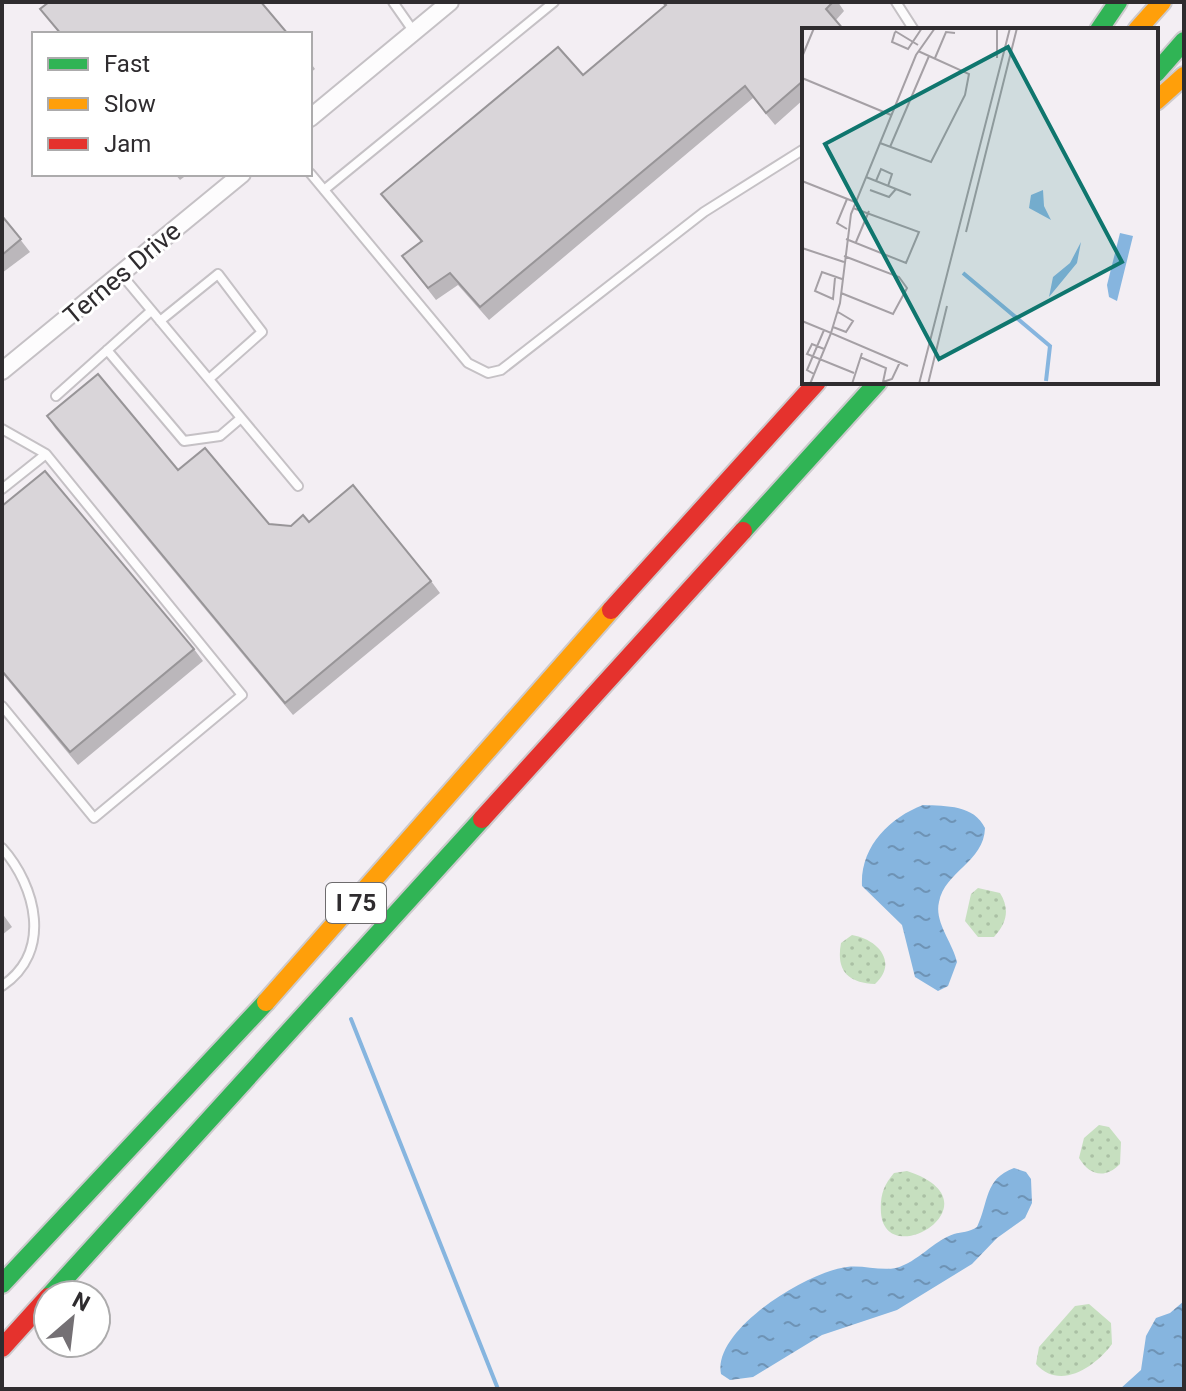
<svg xmlns="http://www.w3.org/2000/svg" width="1186" height="1391" font-family="Roboto,sans-serif">
<defs>
<pattern id="grass-dots" width="8" height="8" patternUnits="userSpaceOnUse" patternTransform="scale(2)"><rect width="8" height="8" fill="#c6dfbf"/><path d="M2 2h.1M6 6h.1" fill="none" stroke="#aac0a4" stroke-width="1.8" stroke-linecap="round"/></pattern>
<pattern id="water-ripples" width="26" height="14" patternUnits="userSpaceOnUse" patternTransform="scale(2)"><rect width="26" height="14" fill="#86b5df"/><path d="M2 4q2-2 4 0t4 0M15 11q2-2 4 0t4 0" fill="none" stroke="#6e93b5"/></pattern>
</defs>
<rect width="100%" height="100%" fill="#f3eef3"/>
<path fill="url(#grass-dots)" d="M978 888 1000 893C1010 909 1007 923 994 937H978L965 921 971 894Z
M852 935C877 939 899 962 875 984 847 983 836 970 841 943Z
M1099 1125 1109 1127 1121 1142 1120 1164C1105 1179 1090 1176 1079 1158L1084 1138Z
M907 1171C1002 1202 886 1273 881 1213 880 1196 883 1186 894 1173Z
M1089 1304 1111 1323 1112 1344C1095 1367 1060 1391 1036 1364L1039 1347 1075 1306Z"/>
<path fill="url(#water-ripples)" d="M923 805C947 806 974 805 985 828 984 862 945 871 939 902 934 922 953 943 957 962L948 986 938 991 915 977 902 925 862 886C860 847 889 818 923 805Z
M1014 1168 1026 1172 1031 1179 1032 1203 1025 1218 997 1238 972 1264 897 1310 822 1335 753 1377 730 1380 721 1374C712 1330 808 1271 847 1267 863 1265 880 1271 896 1268 918 1262 933 1241 954 1234 962 1232 969 1232 977 1227 989 1202 984 1179 1014 1168Z
M1184 1301V1389H1120L1141 1370 1146 1336 1156 1318 1170 1313Z"/>
<g fill="none" stroke-linecap="round" stroke-linejoin="round">
<path stroke="#86b5df" stroke-width="4" d="M351 1019 498 1389"/>
<g stroke="#c5c1c5" stroke-width="12">
<path id="lane" d="M393 2 414 32
M896 2 914 30
M310 173 468 363 488 373 501 370 704 212 804 149
M324 190 554 2
M121 274 298 486
M160 321 218 274 262 332 209 379
M107 350 184 441 220 436 241 418
M56 396 151 311
M2 429 46 454 242 695 94 818 2 706
M2 489 46 454
M2 848C36 886 53 952 2 986"/>
</g>
<g stroke="#c5c1c5" stroke-width="20">
<path id="street" d="M310 118 450 2
M2 371 242 174"/>
</g>
<g stroke="#cdcacd" stroke-width="22">
<path id="fast" d="M1099 30 1118 2
M1156 73 1184 41
M743 531 878 382
M2 1284 266 1002
M50 1295 482 819"/>
</g>
<g stroke="#cdcacd" stroke-width="22">
<path id="slow" d="M1137 30 1162 2
M1156 101 1184 76
M266 1002 611 610"/>
</g>
<g stroke="#cdcacd" stroke-width="22">
<path id="jam" d="M611 610 817 382
M482 819 743 531
M2 1348 48 1297"/>
</g>
<use href="#lane" stroke="#fdfcfd" stroke-width="8"/>
<use href="#street" stroke="#fdfcfd" stroke-width="16"/>
<use href="#fast" stroke="#30b455" stroke-width="18"/>
<use href="#slow" stroke="#ff9f0a" stroke-width="18"/>
<use href="#jam" stroke="#e5322d" stroke-width="18"/>
</g>
<path fill="#bbb7bb" d="M661 2H838L844 11 836 20 804 30V99L775 125 753 98 489 320 458 285 436 300 402 256 421 242 390 206 381 194 583 75 665 6Z
M310 62 315 69 310 73Z
M175 174H188L180 180Z
M2 216 30 252 2 273Z
M47 416 178 470 269 524 291 526 309 522 431 581 440 593 293 715 55 428Z
M2 506 194 649 203 661 78 765 2 673Z
M2 913 12 927 2 935Z"/>
<path fill="#d9d5d9" stroke="#989598" stroke-width="2" d="M49 2H261L288 34H61L40 9Z
M663 2H833L826 9 844 30H804V80L766 113 745 86 480 307 450 273 428 288 402 256 422 241 381 194 558 47 583 75 666 5Z
M2 216 21 239 2 255Z
M98 374 178 470 205 448 269 524 291 526 303 515 309 522 353 485 431 581 285 703 47 416Z
M45 471 194 649 70 752 2 671V506Z"/>
<g text-anchor="middle" dominant-baseline="central" stroke-width="6" stroke-linejoin="round" paint-order="stroke">
<rect fill="#fff" stroke="#6d6b6d" stroke-width="2" x="326" y="883" width="60" height="40" rx="6"/>
<g font-size="24" font-weight="bold" fill="#2f2c2f">
<text x="356" y="903">I 75</text>
</g>
<g font-size="26" fill="#2f2c2f" stroke="#fff">
<text transform="translate(122 273) rotate(-40)">Ternes Drive</text>
</g>
</g>
<g transform="translate(802 28)">
<rect width="356" height="356" fill="#f3eef3"/>
<path d="M241 162 242 178 249 192 227 180 229 167ZM318 205 331 208 315 273 307 269 305 257ZM279 214 275 235 247 269 251 249 268 235Z" fill="#86b5df"/>
<path fill="none" stroke="#86b5df" stroke-width="4" d="M161 245 248 318 244 353"/>
<path fill="none" stroke="#a5a0a5" stroke-width="2" d="M93 3 116 17M93 4 90 14 106 21 120 0M0 29 12 0M133 30 144 4 153 5M195 30V0M0 50 89 87M78 115 129 134 163 67 167 46 116 23M88 119 127 28M64 149 109 167M0 153 53 174M74 153 79 141 90 146 86 158M68 162 87 169 94 161M45 201 35 195 45 171M164 204 215 0M44 211 104 235 117 204 51 180M54 214 67 183M0 220 42 234M33 250 31 271 13 263 20 244 40 251M39 265 91 286 105 260 97 249 42 228M0 293 29 305 38 275 49 186 114 27 133 0M31 299 44 304 51 293 36 284M22 321 10 316 5 326 52 345M58 329 84 340 81 354M12 346 5 342 22 302M81 354 90 351 98 334M8 356 29 305 106 338M50 356 60 325M117 356 208 0M126 356 145 278"/>
<path fill="#0f766e" fill-opacity="0.15" stroke="#0f766e" stroke-width="4" d="M206 19 320 234 137 331 23 116Z"/>
<rect width="356" height="356" fill="none" stroke="#2f2c2f" stroke-width="4"/>
</g>
<rect width="1186" height="1391" fill="none" stroke="#2f2c2f" stroke-width="8"/>
<rect x="32" y="32" width="280" height="144" fill="#ffffff" stroke="#acabac" stroke-width="2"/>
<rect x="48" y="58" width="40" height="12" fill="#30b455" stroke="#acabac" stroke-width="2"/>
<text x="104" y="72" font-size="24" fill="#2f2c2f">Fast</text>
<rect x="48" y="98" width="40" height="12" fill="#ff9f0a" stroke="#acabac" stroke-width="2"/>
<text x="104" y="112" font-size="24" fill="#2f2c2f">Slow</text>
<rect x="48" y="138" width="40" height="12" fill="#e5322d" stroke="#acabac" stroke-width="2"/>
<text x="104" y="152" font-size="24" fill="#2f2c2f">Jam</text>
<g transform="translate(72 1319) rotate(28)"><circle r="38" fill="#ffffff" stroke="#acabac" stroke-width="2"/>
<path d="M0-6L14 30L0 20L-14 30Z" fill="#747074"/>
<text y="-12" font-size="22" font-weight="bold" text-anchor="middle" fill="#2f2c2f">N</text>
</g>
</svg>
